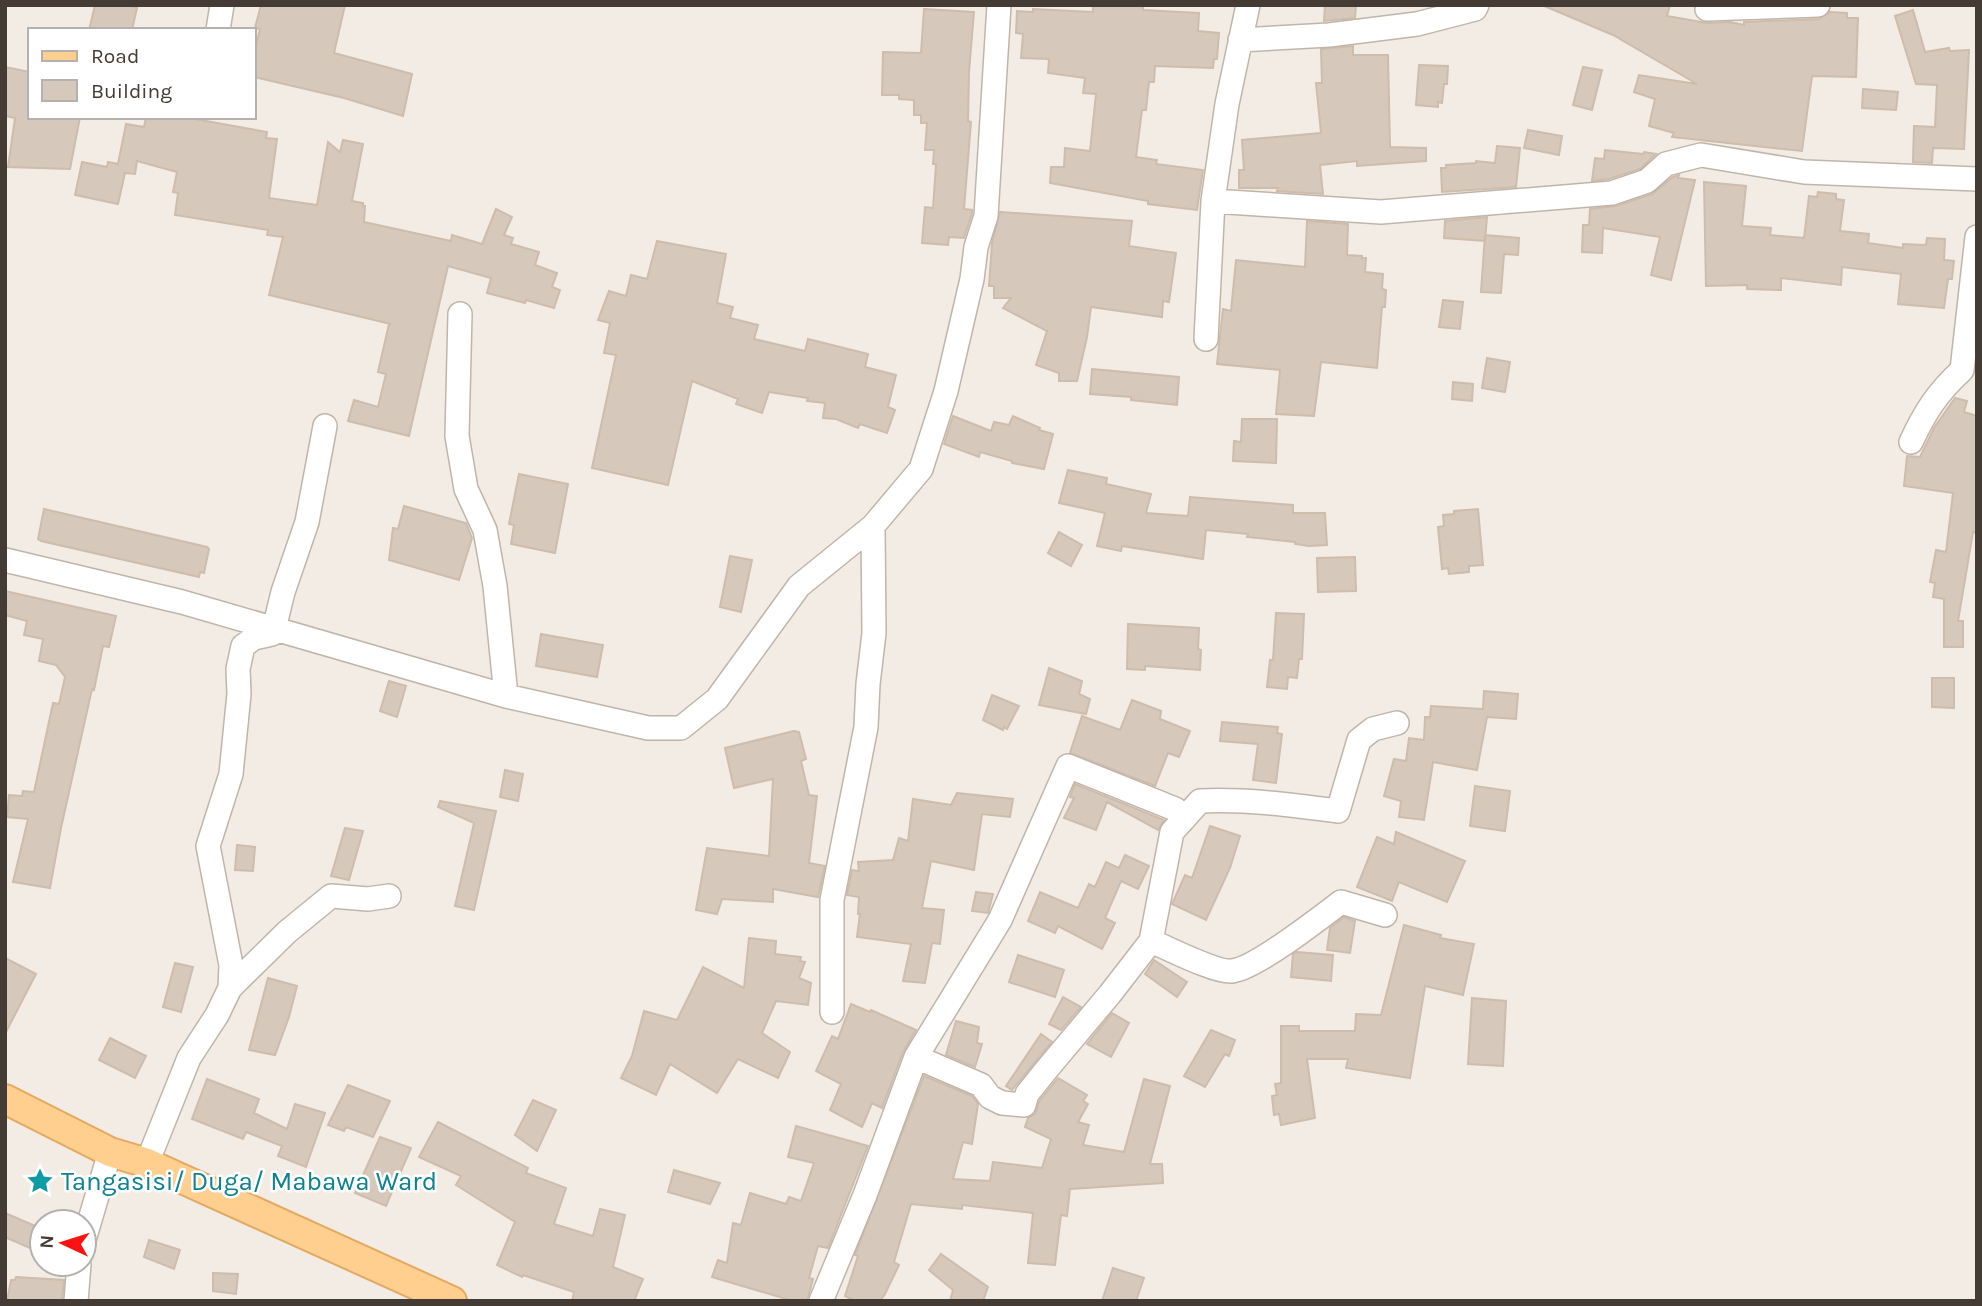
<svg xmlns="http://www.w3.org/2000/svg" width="1982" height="1306" font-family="Karla,sans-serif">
<rect width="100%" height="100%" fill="#f2ece4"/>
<path fill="#d7c8bc" stroke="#cebcac" stroke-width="2" d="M95 5H127L137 8 132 30H89Z
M261 5H345L334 53 412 74 403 116 344 98 254 77V54L260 29 255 28Z
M1093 5H1143V10L1199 13 1198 31 1219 33 1217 59H1214L1213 68 1155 66 1154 82H1149L1146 110H1142L1136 157 1157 160 1156 164 1203 170 1197 210 1148 204V201L1050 183 1051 167H1064L1065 148 1090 151 1096 94 1083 93 1085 78 1048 73 1049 59 1021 58 1023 34 1016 33 1017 11 1033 12V9L1093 12Z
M1325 5H1356L1355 18 1324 21Z
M1542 5H1670L1667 16 1707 23 1730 22 1744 25V22L1819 19 1830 12 1847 13V18H1858L1856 77 1812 76 1802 151 1672 137 1674 133 1649 126 1655 99 1634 92 1639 75 1697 84 1613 35Z
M924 9 974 12 969 72 968 121 971 122 964 209 972 210V213L964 238 949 237 948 245 922 243 925 207 933 208 936 164H933L934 150H925L927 123H921V115H914V100L899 99V95H882L883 52 921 53Z
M1913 10 1925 52 1949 48 1950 51 1969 50 1964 149 1933 148 1932 163 1913 162 1914 126 1935 127 1937 85 1916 84 1895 16Z
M1353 46V55H1388L1390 147 1426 148V161L1357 166V161L1320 165 1323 194 1277 191 1278 188H1239V170H1244L1242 140 1321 133 1316 83H1322L1321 49Z
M1419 65 1448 66 1447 84H1444L1442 103 1438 102V107L1416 105Z
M5 67 30 72V117H80L70 169 8 167 15 118 5 116Z
M1583 67 1602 70 1592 110 1573 105Z
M1863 89 1898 92 1896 110 1862 108Z
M146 117H184L267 132 266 138 277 139 269 198 317 205 328 142 340 152 343 140 363 144 352 201 363 203V206H365L364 222 451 241 452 235 482 244 496 209 512 217 504 235 513 238 511 244 539 252 535 265 557 273 552 287 560 290 554 308 526 300 525 303 487 293 491 278 448 266 409 436 348 421 354 400 378 407 386 374 378 372 389 324H391L269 295 283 237 267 235 268 230 175 215 178 193 173 192 177 172 137 161 135 174 125 173 118 204 75 195 82 162 107 167 108 162 118 164 126 124 144 127Z
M1528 130 1562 136 1559 155 1524 148Z
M1497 146 1520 148 1516 187 1442 192 1441 168H1446V165L1476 163V161L1495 163Z
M1605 150 1643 154 1644 152 1656 154 1640 169 1609 179 1592 181 1595 158 1604 159Z
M1679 175 1678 178 1695 180 1671 280 1651 275 1660 237 1603 228 1602 253 1582 252 1583 225H1589L1590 209 1616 206 1652 194 1673 177Z
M1704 182 1746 186 1742 226 1771 228 1770 235 1804 238 1809 196 1817 197 1818 192 1836 194V199L1844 200 1840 231 1869 234 1868 243 1903 248V244L1926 245 1927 238 1945 239 1944 260 1954 261 1952 279H1948L1944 308 1898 304 1901 274 1842 267 1841 285 1781 278V290L1747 289V285L1706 286Z
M1000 212 1132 221 1129 246 1176 253 1169 302 1163 301 1162 317 1091 307 1087 337 1077 381H1059V373L1036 365 1047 331 1003 308 1011 298H994V286H989L992 243Z
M1487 217 1485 241 1444 238 1445 221Z
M1307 221 1348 224 1347 255 1362 256V258H1366L1365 272 1383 274 1382 289 1386 290 1385 307H1382L1377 368 1321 362 1314 416 1276 414 1280 370 1217 364 1223 309 1231 311 1236 260 1305 267Z
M1485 235 1519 238 1518 255 1504 254 1501 293 1481 292Z
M657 241 726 254 717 303 733 307 730 318 758 325 754 339 805 351 808 339 868 354 865 367 896 375 888 407 895 410 887 433 860 424 858 428 836 419 823 418 825 403 807 401 808 398 769 392 762 413 736 404 738 399 692 381 668 485 592 468 616 355 604 353 610 323 598 320 609 291 626 296 631 275 647 279Z
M1443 300 1463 302 1460 329 1439 327Z
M1487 358 1510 362 1505 392 1482 388Z
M1092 369 1179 377 1177 405 1131 400V397L1090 394Z
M1453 382 1473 384 1472 401 1452 399Z
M1955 398 1967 401 1964 412 1977 416V533L1973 532 1958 621H1963V647H1944V599L1933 597 1935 583 1930 582 1936 550 1946 552 1953 493 1904 486 1907 456 1920 457 1934 428Z
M953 416 991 431 994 422 1009 425 1013 416 1040 428 1039 430 1053 434 1044 469 1012 463V461L980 452 979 457 944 444Z
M1242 419H1277L1276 463 1233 461 1234 441 1241 442Z
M1068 470 1107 478 1106 484 1151 494 1146 513 1188 516 1190 497 1293 505V513H1325L1327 545 1309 546 1295 544V542L1247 537 1248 534 1206 530 1203 559 1122 546 1121 551 1097 546 1105 513 1059 503Z
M519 474 568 484 555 553 511 544 514 525 509 524Z
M404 506 466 523 472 538 459 580 389 560 393 528 398 529Z
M44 509 207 547 209 549 204 573 200 572 199 577 41 541 38 539Z
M1478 509 1483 565 1469 566V572L1449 574 1448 568 1442 569 1438 527 1444 526 1443 515 1454 514V511Z
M1059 532 1082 545 1071 566 1048 553Z
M730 556 752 560 741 612 720 607Z
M1355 557 1356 591 1318 592 1317 558Z
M5 591 116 616 109 647 103 646 94 690 92 689 61 828 50 888 13 882 28 819 7 817 9 795 22 796 23 791 34 792 53 703 59 704 65 677 56 665 39 661 43 639 24 635 27 621 5 615Z
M1276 613 1304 614 1302 659H1299L1297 678 1288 677 1287 689 1267 687 1270 660H1273Z
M1128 624 1199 628 1198 649 1201 650 1200 670 1145 666V670L1127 669Z
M541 634 603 645 597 677 536 666Z
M1049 668 1082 681 1079 694 1090 699 1086 714 1039 705Z
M1932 678H1954V708L1932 707Z
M389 681 406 686 397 717 380 711Z
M1484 691 1518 694 1516 719 1487 717 1477 770 1433 762 1424 820 1399 817 1401 801 1384 796 1394 759 1406 761 1409 738 1424 740 1425 717H1430L1431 706 1483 709Z
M992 695 1019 706 1007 729 1004 727 1003 730 983 720Z
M1132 700 1161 711 1160 719 1190 731 1179 757 1168 753 1155 786 1070 753 1082 716 1120 730Z
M1222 722 1278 727 1277 733 1282 734 1276 783 1253 780 1258 744 1220 741Z
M794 731 799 732 806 759 801 761 809 795 817 796 809 863 825 866 818 897 773 889V902L722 899 717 914 696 910 707 848 769 856 773 779 734 788 725 748Z
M505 770 523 774 518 801 500 797Z
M1075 784 1164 820 1158 830 1107 802 1096 830 1064 818 1074 798 1070 797Z
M1475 786 1510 791 1505 831 1470 826Z
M957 793 1013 799 1010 817 982 814 974 870 931 861 922 908 944 910 940 944 932 943 925 983 903 981 911 944 857 937 860 914H858L859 897 847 895 852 870 859 871 858 862 893 860 899 838 908 841 913 799 951 805Z
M440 801 496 811 474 910 455 906 474 823 438 807Z
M1210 826 1240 836 1230 868 1206 920 1172 904 1185 875 1192 878Z
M345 828 363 831 349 880 331 876Z
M1396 832 1465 861 1447 902 1399 882 1392 901 1357 887 1377 837 1394 844Z
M237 845 255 847 253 871 235 870Z
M1125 855 1149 866 1138 889 1121 881 1105 918 1115 923 1102 949 1058 926 1055 933 1028 921 1040 892 1078 908 1089 884 1095 887 1106 862 1119 868Z
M976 892 993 894 988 913 972 911Z
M1344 917 1355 921 1350 953 1327 950 1330 928Z
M1404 925 1441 935 1440 938 1474 944 1463 995 1425 986 1410 1078 1346 1068 1348 1059H1307L1315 1118 1281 1125 1279 1114 1274 1115 1272 1096 1277 1095 1275 1084 1281 1083V1026H1299V1031H1355L1356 1014 1381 1015Z
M749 938 776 941 775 954 801 957 800 961 805 962 799 978 811 983 808 1005 776 1001 762 1033 790 1052 778 1078 738 1059 717 1093 670 1064 656 1095 621 1078 632 1056 644 1011 677 1020 703 967 744 988Z
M1297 952 1333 955 1331 981 1291 977 1293 954Z
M1018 955 1064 970 1055 997 1009 982Z
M5 958 36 974 5 1034Z
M1154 960 1187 982 1177 997 1145 974Z
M175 963 193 967 181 1012 163 1007Z
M268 978 297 986 289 1017 275 1055 249 1050Z
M1063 997 1081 1007 1061 1030 1049 1024Z
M1472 998 1506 1001 1503 1066 1468 1064Z
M851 1004 870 1012 871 1010 916 1030 903 1052 882 1108 872 1103 862 1127 830 1110 841 1084 816 1071 832 1036 838 1039Z
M1112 1013 1129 1023 1111 1057 1087 1044Z
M956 1021 979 1027 977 1043 982 1044 975 1067 946 1055Z
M1211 1030 1235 1040 1229 1056 1225 1054 1205 1087 1184 1076Z
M1041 1034 1052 1042 1012 1090 1006 1086Z
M110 1038 146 1056 135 1078 99 1060Z
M924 1076 972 1096 978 1104 972 1144 963 1142 953 1179 990 1181 993 1162 1042 1168 1051 1139 1025 1127 1028 1118 1035 1114 1040 1100 1058 1078 1087 1095 1083 1101 1088 1104 1078 1122 1089 1125 1083 1145 1124 1152 1144 1079 1170 1086 1150 1164H1162L1163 1183 1070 1189 1067 1216 1061 1215 1055 1265 1028 1263 1033 1213 962 1205V1209L911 1204 894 1262 899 1265 885 1294 880 1301H855L845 1296 858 1256 855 1255Z
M207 1079 259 1099 254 1113 287 1129 295 1104 325 1113 306 1167 278 1156 282 1146 246 1132 243 1139 192 1119Z
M348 1085 390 1101 373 1137 346 1127 344 1131 328 1125Z
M533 1100 556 1110 537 1151 515 1135Z
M438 1122 528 1168 526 1173 566 1188 554 1224 593 1236 600 1209 625 1215 613 1267 643 1279 634 1301H572L574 1292 523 1275 522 1277 497 1265 515 1222 456 1185 461 1176 419 1157Z
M796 1126 868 1146 828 1248 818 1246 809 1278 813 1279 807 1301H793L712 1277 718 1260 727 1263 733 1223 741 1225 750 1193 786 1204 789 1197 801 1201 814 1163 788 1157Z
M380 1137 411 1148 386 1206 355 1193Z
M674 1170 720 1183 710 1204 668 1192Z
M5 1213 40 1228 32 1249 5 1237Z
M149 1240 180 1250 174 1269 144 1257Z
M941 1254 988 1287 983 1301H950L953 1290 929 1270Z
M1113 1268 1144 1278 1136 1301H1102Z
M213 1273 238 1274 236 1294 213 1291Z
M16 1277 64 1280 62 1301H7L11 1280H15Z"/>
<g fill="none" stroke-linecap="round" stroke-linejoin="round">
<g stroke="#c0b5a9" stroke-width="26">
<path id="minor" d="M1707 9 1818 5
M218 30 222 5
M1240 40 1329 35 1417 24 1475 9 1477 5
M1213 201 1381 212 1612 193 1647 181 1666 164 1701 155 1804 172 1977 179
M460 314 457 436 466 489 485 530 495 586 506 696
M1206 339 1213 201 1227 104 1248 5
M1911 442C1925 412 1937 393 1962 370L1977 237
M5 560 182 602 506 696 648 728H681L717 699 799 586 873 526 921 469 946 391 972 279 976 247 986 216 999 5
M1151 941C1168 948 1216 973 1232 971 1255 969 1321 917 1341 902L1385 915
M230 988 287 932 331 896 368 899 389 896
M832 1012V900L866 727 868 684 874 633 873 526
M916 1057 981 1085 990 1097 1002 1103 1024 1105 1027 1094 1047 1069 1110 994 1151 941 1172 832 1200 801C1247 799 1292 805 1338 811L1359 740 1373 729 1397 723
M147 1163 189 1058 217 1015 230 988 231 965 208 846 231 774 239 694 238 669 243 646 254 638 272 634 274 629 283 592 307 522 325 426
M84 1240 110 1152
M76 1301 79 1264
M821 1301 865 1195 916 1057 1000 920 1068 766 1175 809 1185 817"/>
</g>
<g stroke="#e4a960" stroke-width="32">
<path id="major" d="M5 1099 110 1152 147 1163 452 1301"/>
</g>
<use href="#minor" stroke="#fff" stroke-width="23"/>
<use href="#major" stroke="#ffcf90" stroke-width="28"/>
</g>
<defs>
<g id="sight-bare" transform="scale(2.1)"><path d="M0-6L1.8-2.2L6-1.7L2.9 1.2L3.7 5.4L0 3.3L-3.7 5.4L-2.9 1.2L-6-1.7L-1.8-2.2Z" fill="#0f9aa8" stroke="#fff" stroke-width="2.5" paint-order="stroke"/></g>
</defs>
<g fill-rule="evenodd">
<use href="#sight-bare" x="40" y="1181"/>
</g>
<g text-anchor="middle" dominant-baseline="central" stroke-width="5" stroke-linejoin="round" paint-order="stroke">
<g font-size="26" fill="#0d838f" stroke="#fff" text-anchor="start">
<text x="61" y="1181">Tangasisi/ Duga/ Mabawa Ward</text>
</g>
</g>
<rect width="1982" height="1306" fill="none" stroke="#443b34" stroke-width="14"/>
<rect x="28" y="28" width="228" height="91" fill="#ffffff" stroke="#b4b1ae" stroke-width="2"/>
<rect x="42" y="51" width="35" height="10" fill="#ffcf90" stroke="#b4b1ae" stroke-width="2"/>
<text x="91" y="63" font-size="21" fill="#443b34">Road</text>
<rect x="42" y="80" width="35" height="21" fill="#d7c8bc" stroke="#b4b1ae" stroke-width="2"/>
<text x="91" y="98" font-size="21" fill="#443b34">Building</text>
<g transform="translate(63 1243) rotate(274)"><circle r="33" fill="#ffffff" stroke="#b4b1ae" stroke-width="2"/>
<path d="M0-5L12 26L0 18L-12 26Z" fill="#fb1211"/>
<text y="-10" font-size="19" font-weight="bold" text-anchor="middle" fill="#443b34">N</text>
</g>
</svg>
